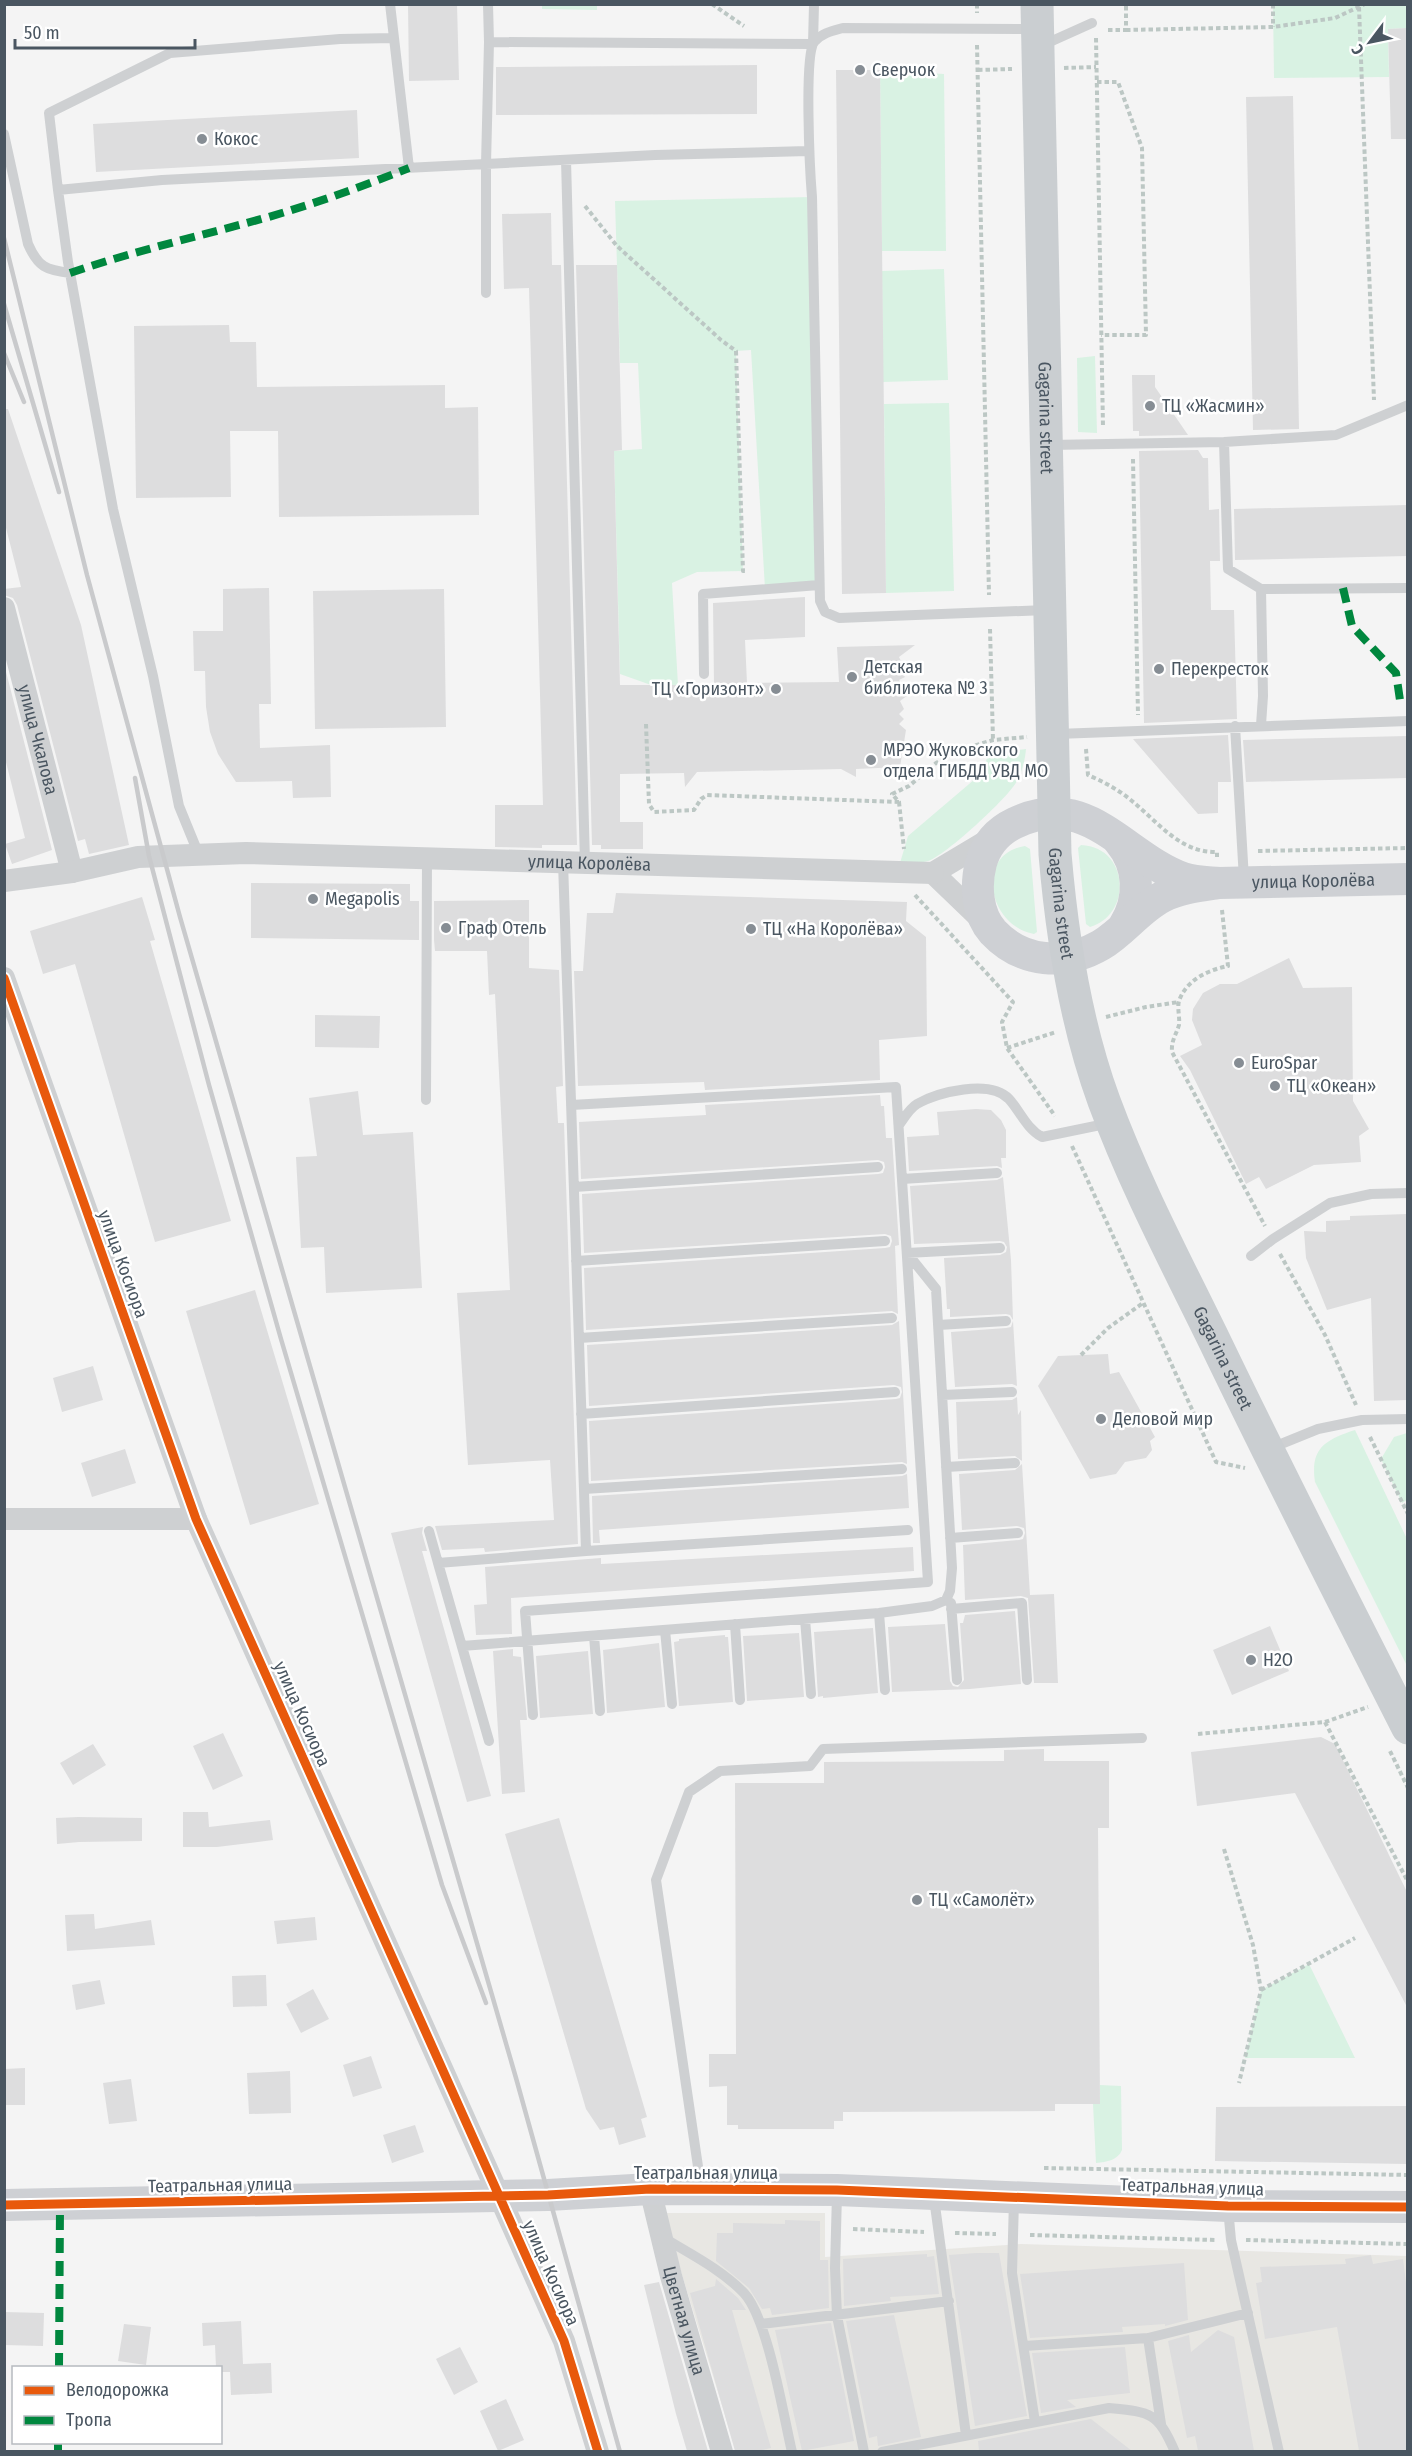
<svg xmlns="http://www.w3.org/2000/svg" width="1412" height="2456" font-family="'Fira Sans Condensed',sans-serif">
<rect width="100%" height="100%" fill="#f4f4f4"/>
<path fill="#e8e7e3" d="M663 2213H825V2257L1021 2244 1407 2256V2451H736Z"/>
<path fill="#d9f2e3" d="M542 5H597V10L542 9Z
M1273 5H1407V28L1388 29 1389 77 1274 78Z
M880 70 944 74 946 251H882Z
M812 197 819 585 765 589 751 350 736 351 743 571 697 572 672 583 678 685H651L620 674 614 451 642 449 638 363H620L615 201Z
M944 269 948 380 883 382 882 271Z
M1095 356 1097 433 1078 432 1077 358Z
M949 403 954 591 886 593 884 404Z
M1026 749C1025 761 1022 771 1017 781 1009 797 945 856 928 861 919 864 908 863 900 863L908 836 982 773 987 758 1001 752Z
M1081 845C1129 847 1133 914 1090 927L1086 924 1078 848Z
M1025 846 1030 849 1037 932 1034 934C988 926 974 854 1025 846Z
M1355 1430 1407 1539V1666L1315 1482C1310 1448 1325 1440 1355 1430Z
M1407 1433V1500L1402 1503 1381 1459 1394 1437Z
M1309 1964 1355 2058H1245L1261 1990Z
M1100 2085 1121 2086 1122 2150C1118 2160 1107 2162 1096 2163L1093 2104H1100Z"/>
<path fill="#ddddde" d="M408 4H457L459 80 409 81Z
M1407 28V139H1391L1388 29Z
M757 65V114L496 115V67Z
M836 70H880L886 593 842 594Z
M1293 96 1299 429 1253 430 1246 97Z
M357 110 359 158 96 172 93 124Z
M551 213 552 265H561L577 845H542V848L495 847V805H543L529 288 504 289 502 214Z
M576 265H617L622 450 614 451 620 685H714L713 603 805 597V637L745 640 747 683 839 682 837 647 915 645 899 657 903 665 899 669 905 677 899 680 908 695 900 701 904 709 899 714 904 719 899 724 906 730 900 767 856 769V777L841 769 697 772 685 787 684 773 620 774V822H643V849H601V845H592Z
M229 325 230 342H256L257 387 445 385V408L478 407 479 515 279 517 278 431H230L231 497 136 498 134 326Z
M1132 375H1155V387L1188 435 1139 436V431H1133Z
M4 409H8L81 625 129 845 89 854 85 839 78 841 17 605 13 598 4 595V589L21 587 4 520Z
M1198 450 1203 458H1208L1209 510 1219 509 1220 561H1210L1211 610H1234L1237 719 1144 723 1139 451Z
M1407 505V556L1235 560 1234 509Z
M269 588 271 704H259L260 748 330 745 331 797 293 798 292 781 236 782 218 754 210 732 206 707 205 671H194L193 631H223V589Z
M444 589 446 727 315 729 313 591Z
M4 664 52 850 12 864 5 844 25 838 4 754Z
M1228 735 1231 782H1218V813L1198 814 1133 739Z
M1407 736V778L1246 782 1243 740Z
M251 883 410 884V901H419V940L251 938Z
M616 893 907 902 906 921 926 937 927 1036 879 1040 880 1080 705 1090 704 1082 578 1086 574 971H583L587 913H613Z
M142 897 155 940 150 941 231 1221 155 1242 75 964 43 974 30 931Z
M529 900V968L559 970 563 1086 556 1087 558 1123H564L578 1544 485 1552 484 1548 442 1550 435 1526 554 1520 550 1460 468 1465 457 1293 510 1290 495 994 489 995 487 951H435L434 940V901Z
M1289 958 1303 988 1352 987 1353 1101 1369 1129 1359 1136 1361 1162 1314 1165 1266 1189 1259 1177 1246 1184 1190 1070 1180 1056 1202 1045 1192 1020 1193 1009 1203 993 1220 984H1237Z
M315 1015 380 1016 379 1048 315 1047Z
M358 1091 363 1135 413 1132 422 1288 326 1293 324 1247 301 1248 296 1157 317 1156 309 1098Z
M880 1095 881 1106H884L886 1138H892L899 1245 895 1246 898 1314 892 1311 586 1330 584 1268 885 1248 890 1247 892 1241 891 1236 885 1234 584 1253 582 1194 878 1174 883 1173 885 1167 884 1162 878 1160 581 1179 579 1122 706 1115 705 1105Z
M976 1109 991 1110 1001 1120 1006 1130V1158H1001L1002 1168 997 1166 909 1171 907 1137 939 1135 937 1112Z
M1003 1177 1011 1260 1013 1320 1010 1315 1006 1314 950 1317V1309H947L944 1258 1000 1255 1006 1252 1007 1247 1004 1242 1000 1241 914 1244 910 1186 997 1180Z
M1407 1214V1400L1374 1401 1371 1298 1327 1310 1306 1258 1304 1231 1326 1232V1221L1350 1220V1216Z
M255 1290 319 1504 250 1525 186 1311Z
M899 1321 907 1464 902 1462 591 1481 589 1421 896 1399 900 1398 902 1392 901 1387 894 1385 589 1406 587 1345 892 1325Z
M1013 1321 1017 1386 1012 1384 955 1387 951 1332 1006 1328 1011 1327Z
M1108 1354 1110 1374 1119 1372 1155 1437 1150 1441 1152 1450 1146 1458 1125 1462 1116 1474 1090 1479 1038 1386 1058 1356Z
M93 1366 103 1400 62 1412 53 1378Z
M1017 1397 1018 1415 1021 1410 1022 1461 1015 1456 958 1459 956 1402 1012 1400Z
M125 1449 136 1483 92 1497 81 1463Z
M1022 1464 1030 1595 1054 1594 1058 1683H1034L1028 1598 1021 1596 965 1600 963 1545 1019 1540 1023 1539 1025 1533 1024 1528 1017 1526 962 1530 959 1474 1015 1470Z
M907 1474 909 1508 599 1530 600 1543H593L592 1496 902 1476Z
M423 1527 422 1533 427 1551H422L491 1796 467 1802 391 1533Z
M913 1547 914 1571 511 1598 512 1634 476 1635 474 1605 487 1604 485 1567 601 1558V1564Z
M1015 1611 1021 1684 970 1689 892 1692 888 1627 945 1624 950 1681 953 1686 958 1687 964 1680 960 1623H963L965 1615Z
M1270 1626 1289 1671 1232 1695 1213 1650Z
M873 1628 878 1693 823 1698V1696L818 1697 814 1632Z
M799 1633 804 1697 747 1701 743 1636Z
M725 1635V1637H728L733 1702 679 1706 674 1642 679 1641V1639Z
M659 1643 665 1707 607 1713 603 1650Z
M513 1649V1656L521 1657 527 1720H520L525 1792 502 1794 493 1651Z
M588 1651 593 1714 540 1718 536 1656Z
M223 1733 243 1776 213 1790 193 1746Z
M1321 1737 1335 1744 1407 1892V2007L1295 1793 1197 1806 1191 1752Z
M93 1744 106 1765 73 1785 60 1763Z
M1044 1749V1761H1109V1828H1098L1100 2104H1055V2111L843 2112V2121H834V2129H738V2125H727V2086L709 2087V2054H736L735 1783H824V1762L1004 1761V1750Z
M183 1812H208L209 1827 270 1820 273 1840 217 1847H183Z
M78 1817 142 1818V1841L79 1842 57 1844 56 1818Z
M559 1818 647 2117 641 2119 646 2137 619 2145 614 2127 600 2130 586 2109 505 1834Z
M94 1914 95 1929 151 1920 155 1945 67 1951 65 1915Z
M315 1917 317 1940 277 1944 274 1921Z
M266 1975 267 2006 233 2007 232 1976Z
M100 1980 105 2004 76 2010 72 1985Z
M313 1989 329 2019 301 2033 286 2004Z
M371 2056 382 2088 353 2097 343 2065Z
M25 2068V2105H4V2069Z
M290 2071 291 2113 249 2114 247 2073Z
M131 2079 137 2121 109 2124 103 2083Z
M1407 2106V2164L1215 2161 1216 2107Z
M415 2125 424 2152 392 2163 383 2135Z
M785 2220 820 2221V2260H828L829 2308 772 2315 770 2308 762 2309 749 2288 716 2261 717 2233H733V2223L785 2224Z
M976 2253H999L1027 2416 975 2426 949 2255Z
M927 2254V2257L934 2256 939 2294 890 2297 891 2301 844 2306 843 2259Z
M1371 2255 1373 2264 1403 2259 1407 2290V2451H1359L1337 2327 1265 2339 1256 2283 1262 2282 1260 2267 1346 2264 1345 2259Z
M1184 2263 1188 2320 1165 2326V2324L1122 2327 1123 2332 1030 2338 1020 2274Z
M716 2279 738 2298 746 2310H732L771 2448 757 2451H735L690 2293 715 2286Z
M659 2282 708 2451H687L676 2414 644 2285Z
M4 2312 44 2313 43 2346 4 2345Z
M894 2315 921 2437 878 2446 877 2436 869 2438 846 2321Z
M241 2321 243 2364 271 2363 272 2393 231 2395 230 2372H220V2367H216L215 2345 203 2346 202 2323Z
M831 2323 854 2441 802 2451 775 2330Z
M124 2324 151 2327 146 2365 118 2361Z
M1218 2330 1234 2337 1254 2451H1198L1195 2436 1187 2438 1168 2341 1189 2335 1191 2352Z
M460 2347 478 2382 454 2395 436 2359Z
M1125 2347 1130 2393 1067 2400 1076 2407 1041 2413 1032 2353Z
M506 2399 524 2440 498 2451 480 2411Z
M1091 2419 1132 2451H979L978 2441Z"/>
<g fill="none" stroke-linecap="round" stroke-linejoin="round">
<path stroke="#bcc7c4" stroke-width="4" stroke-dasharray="4.5 3" stroke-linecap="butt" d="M712 4 744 26
M977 4V13
M1273 4V27
M1359 7 1374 400
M1108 30H1126V4
M1126 30 1273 27 1335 18 1365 4
M1096 38 1103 427
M977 45 989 595
M1064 68 1096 67
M978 70 1012 69
M1097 82H1118L1142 148 1146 335H1101
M585 206 617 246 721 340 736 351 743 571H746
M1133 459 1138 715
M990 629 993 740
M646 724 649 804 654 812 694 810 701 799 707 795 899 802 892 794 909 786 936 763 957 751 993 740 1027 737
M1086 749 1088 775C1104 782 1119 790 1132 801 1158 822 1180 853 1217 852V857
M899 802 904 849
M1258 851 1408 848
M915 895 1013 1002 1002 1022 1007 1048 1055 1116
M1222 910 1228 966C1208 970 1186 980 1179 1001 1177 1008 1180 1017 1179 1025 1176 1035 1171 1041 1172 1052L1265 1226
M1106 1017 1146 1007 1179 1002
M1007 1048 1056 1032
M1072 1146 1216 1462 1245 1468
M1280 1254 1325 1335 1356 1405
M1081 1355 1108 1328 1143 1303
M1370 1437 1408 1514
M1325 1722 1408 1882
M1198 1734 1325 1722 1368 1707
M1390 1751 1408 1788
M1224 1849 1253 1945 1261 1990 1239 2083
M1261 1990 1355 1938
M1044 2168 1408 2175
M853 2229 924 2232
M955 2233 996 2234
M1030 2235 1215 2240
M1246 2240 1408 2244"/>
<path stroke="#ced0d2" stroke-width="10" d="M390 4 394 38
M488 4 489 42 813 44 814 4
M1035 29 843 28C832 31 822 33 814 42 804 57 810 173 812 197L820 601 825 612 839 618 1046 610
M1043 45 1092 23
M4 134 28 244C38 267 46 270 70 273
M566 160 585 863
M409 168 394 38 340 39 170 53 49 113 58 190 162 180 486 164 489 42
M58 190 68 262 113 509 153 676 179 806 199 855
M486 293V164L655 155 808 151
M1224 442 1228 569 1261 589 1263 696 1261 725
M1049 445 1224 442 1336 435 1408 405
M1261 589 1408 588
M704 674 703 594 819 585
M1235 726 1244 879
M1057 734 1408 721
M563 862 586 1551 908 1530
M426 1100 427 858
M899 1125C904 1118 910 1108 917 1104 938 1092 990 1079 1009 1099 1020 1111 1026 1128 1042 1137L1110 1123
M902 1179 997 1173
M574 1187 878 1167
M1251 1256 1273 1239 1330 1203 1371 1194 1408 1193
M576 1261 885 1241
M938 1325 1006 1321
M579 1338 892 1318
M942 1395 1012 1392
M581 1414 895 1392
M1271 1448 1318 1429 1362 1420 1408 1419
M946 1467 1015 1463
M584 1489 902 1469
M429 1531 438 1563
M950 1538 1018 1533
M951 1603 957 1680
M951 1609 1022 1603 1027 1680
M879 1613 885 1690
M805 1619 811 1694
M735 1624 740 1700
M665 1630 672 1704
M594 1636 600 1711
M462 1646 879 1613 932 1606 946 1600 950 1591 952 1568 936 1289 907 1253 1000 1248
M533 1715 525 1611 928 1582 896 1087 571 1105
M489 1741 438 1563 586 1551
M701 2187 656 1880 689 1792 720 1771 810 1766 823 1749 1142 1738
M837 2194 835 2268 837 2316 864 2452
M934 2198 966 2435
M1014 2200 1012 2273 1035 2422
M1228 2208 1231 2240 1279 2452
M664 2238C692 2255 722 2270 744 2293 768 2319 783 2414 792 2452
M761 2324 949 2301
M1148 2338 1161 2424
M1024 2346 1148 2338 1248 2313
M882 2452 1109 2408C1150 2412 1158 2412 1175 2452"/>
<g stroke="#ced0d2" stroke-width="22">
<path id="s1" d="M4 608 72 872"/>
<path d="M933 873 986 924"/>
<path d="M933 873 995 836"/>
<path id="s2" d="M4 881 72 872 138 857 246 853 933 873"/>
<path d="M4 978 196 1519 564 2341 598 2452"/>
<path d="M4 1519H196"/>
<path id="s3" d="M650 2189 671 2276 722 2452"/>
</g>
<g stroke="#ced0d4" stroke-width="32">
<path d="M1119 841C1140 866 1141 899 1124 926"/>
<path id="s4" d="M1219 883C1208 882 1194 882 1183 878 1124 857 1087 788 1015 823 998 831 986 845 981 863 975 886 977 914 993 932 1022 963 1065 966 1101 945 1123 932 1139 909 1162 897 1180 888 1199 886 1219 883L1408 879"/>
<path d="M4 2205 548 2195 650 2189 837 2190 1228 2206 1408 2207"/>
</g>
<path stroke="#caced1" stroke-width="33" id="s5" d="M1037 4 1055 854C1062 937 1075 1022 1104 1101 1135 1185 1177 1264 1216 1344 1278 1473 1343 1600 1408 1728"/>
<path stroke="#c9cacc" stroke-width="4.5" d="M4 238 87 575 180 917 516 2078 620 2452
M4 304 59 492
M4 353 24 402
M135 778 149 856 209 1085 281 1339 442 1885 486 2003"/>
<path stroke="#00873e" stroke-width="8" stroke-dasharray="15 8" stroke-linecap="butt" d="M70 273C134 251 200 236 265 218 314 204 361 187 409 168
M1343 588 1352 626 1396 673 1401 707
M59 2368 60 2205
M58 2452V2442"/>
<g stroke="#fff" stroke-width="13">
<path id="cycleway" d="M4 978 196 1519 564 2341 598 2452
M4 2205 548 2195 650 2189 837 2190 1228 2206 1408 2207"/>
</g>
<use href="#cycleway" stroke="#e8590c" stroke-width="9"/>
</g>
<g fill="#868d94" stroke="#fff" stroke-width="2">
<circle cx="860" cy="70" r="6"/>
<circle cx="202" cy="139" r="6"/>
<circle cx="1150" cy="406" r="6"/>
<circle cx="1159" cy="669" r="6"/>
<circle cx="852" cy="677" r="6"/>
<circle cx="776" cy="689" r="6"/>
<circle cx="871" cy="760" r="6"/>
<circle cx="313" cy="899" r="6"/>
<circle cx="446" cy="928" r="6"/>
<circle cx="751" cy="929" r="6"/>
<circle cx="1239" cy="1063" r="6"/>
<circle cx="1275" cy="1086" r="6"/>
<circle cx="1101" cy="1419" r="6"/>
<circle cx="1251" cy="1660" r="6"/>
<circle cx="917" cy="1900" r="6"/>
</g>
<g text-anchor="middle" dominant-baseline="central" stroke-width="5" stroke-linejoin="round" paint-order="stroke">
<g font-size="18" fill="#4a5661" stroke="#fff" text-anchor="start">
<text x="872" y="70">Сверчок</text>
<text x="214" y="139">Кокос</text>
<text x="1162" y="406">ТЦ «Жасмин»</text>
<text x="864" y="667">Детская<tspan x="864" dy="21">библиотека № 3</tspan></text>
<text x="1171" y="669">Перекресток</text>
<text x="764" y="689" text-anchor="end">ТЦ «Горизонт»</text>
<text x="883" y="750">МРЭО Жуковского<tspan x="883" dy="21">отдела ГИБДД УВД МО</tspan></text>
<text x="325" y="899">Megapolis</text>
<text x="458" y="928">Граф Отель</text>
<text x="763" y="929">ТЦ «На Королёва»</text>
<text x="1251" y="1063">EuroSpar</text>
<text x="1287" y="1086">ТЦ «Океан»</text>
<text x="1113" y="1419">Деловой мир</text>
<text x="1263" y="1660">H2O</text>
<text x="929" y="1900">ТЦ «Самолёт»</text>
</g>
<g font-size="18" fill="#4a5661" stroke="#fff">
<text stroke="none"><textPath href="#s5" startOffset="414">Gagarina street</textPath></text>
<text stroke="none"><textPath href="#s1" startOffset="136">улица Чкалова</textPath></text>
<text stroke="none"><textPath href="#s2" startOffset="588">улица Королёва</textPath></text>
<text stroke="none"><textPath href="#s4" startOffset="699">улица Королёва</textPath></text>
<text stroke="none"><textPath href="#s5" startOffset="900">Gagarina street</textPath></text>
<text transform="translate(123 1264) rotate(70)">улица Косиора</text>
<text stroke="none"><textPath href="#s5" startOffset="1386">Gagarina street</textPath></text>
<text transform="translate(302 1714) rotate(66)">улица Косиора</text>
<text x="706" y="2173">Театральная улица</text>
<text transform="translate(220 2185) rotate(-1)">Театральная улица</text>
<text transform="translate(1192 2187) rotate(2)">Театральная улица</text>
<text transform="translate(551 2273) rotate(66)">улица Косиора</text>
<text stroke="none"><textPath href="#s3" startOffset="136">Цветная улица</textPath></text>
</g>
</g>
<rect width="1412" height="2456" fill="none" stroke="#4a5661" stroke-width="12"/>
<rect x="12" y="2366" width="210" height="78" fill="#ffffff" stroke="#b7bbc0" stroke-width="1.5"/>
<rect x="24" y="2386" width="30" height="9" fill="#e8590c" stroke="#b7bbc0" stroke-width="1.5"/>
<text x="66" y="2396" font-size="18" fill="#4a5661">Велодорожка</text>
<rect x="24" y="2416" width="30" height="9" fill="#00873e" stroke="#b7bbc0" stroke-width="1.5"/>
<text x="66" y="2426" font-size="18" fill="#4a5661">Тропа</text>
<g transform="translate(1370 42) rotate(238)" stroke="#ffffff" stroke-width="4.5" paint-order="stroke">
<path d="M0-4.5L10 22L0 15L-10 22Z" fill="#4a5661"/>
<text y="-9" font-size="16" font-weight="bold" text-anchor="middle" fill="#4a5661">С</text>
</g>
<path d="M15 39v9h180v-9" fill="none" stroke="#4a5661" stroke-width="3"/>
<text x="24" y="39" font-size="18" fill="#4a5661" stroke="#ffffff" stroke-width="4.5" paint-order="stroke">50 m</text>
</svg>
